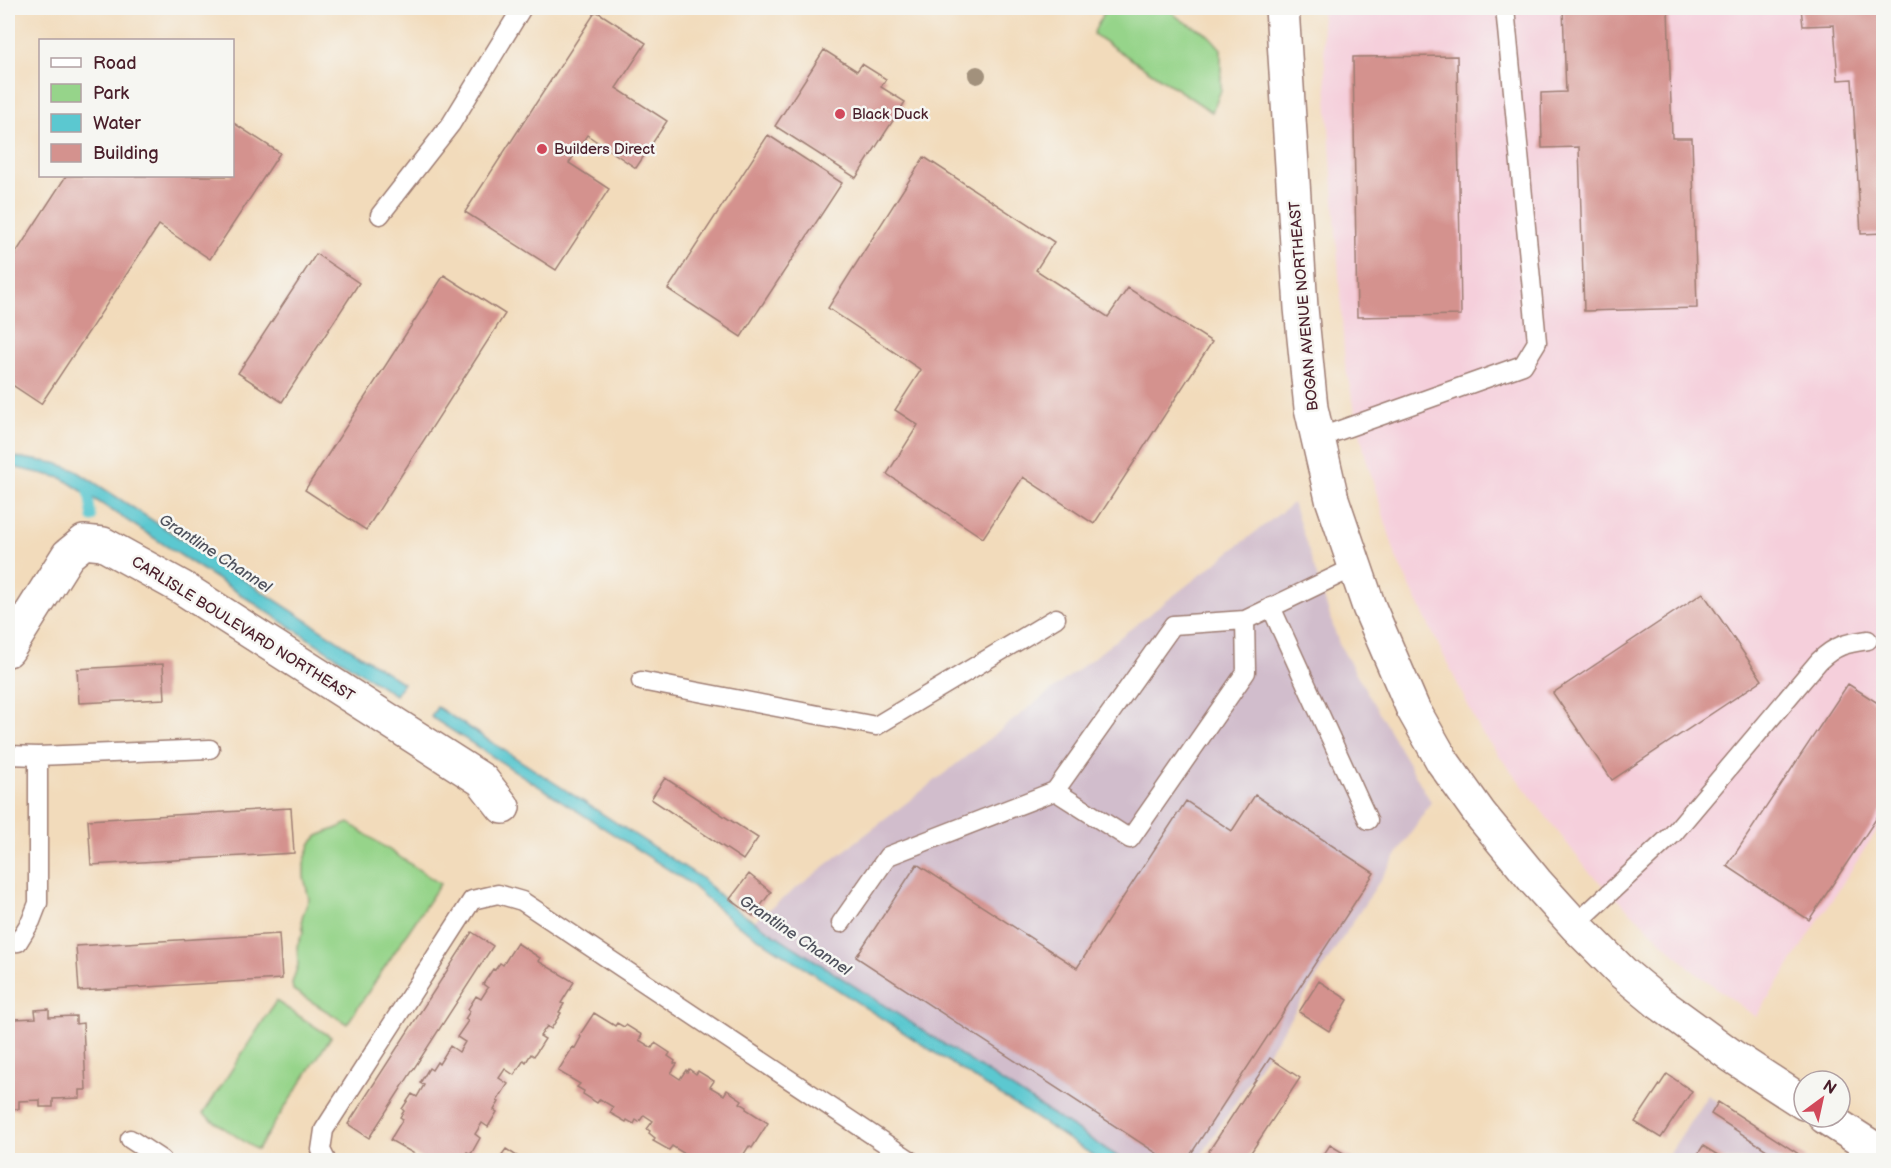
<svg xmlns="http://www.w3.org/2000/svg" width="1891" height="1168" font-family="'Balsamiq Sans',sans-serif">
<rect width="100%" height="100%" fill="#f6f6f2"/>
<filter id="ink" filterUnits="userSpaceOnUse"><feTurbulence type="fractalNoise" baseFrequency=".0167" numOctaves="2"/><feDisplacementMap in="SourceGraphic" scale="12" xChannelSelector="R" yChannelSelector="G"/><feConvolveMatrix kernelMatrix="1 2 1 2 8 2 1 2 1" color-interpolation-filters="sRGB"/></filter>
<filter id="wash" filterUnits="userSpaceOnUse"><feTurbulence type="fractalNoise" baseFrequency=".008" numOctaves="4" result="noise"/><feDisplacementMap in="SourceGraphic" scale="24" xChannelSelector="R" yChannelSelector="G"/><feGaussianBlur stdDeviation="1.35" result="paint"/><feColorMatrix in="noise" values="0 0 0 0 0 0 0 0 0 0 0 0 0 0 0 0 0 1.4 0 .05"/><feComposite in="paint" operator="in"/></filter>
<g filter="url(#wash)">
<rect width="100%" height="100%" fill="#f2dbbb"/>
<path fill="#f5cfdb" d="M1321 8H1883V821L1756 1017 1692 970 1589 872 1481 732 1397 560 1365 455 1345 365Z"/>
<path fill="#d1bdcc" d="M1293 503 1339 644 1431 802 1198 1160H1123L754 921Z
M1708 1095 1718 1102 1808 1160H1665Z"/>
<path fill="#96d48a" stroke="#707a5a" stroke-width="1.5" d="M1106 8H1170C1178 23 1195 25 1207 34 1212 38 1217 45 1221 49V90L1212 112 1093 34Z
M349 823 440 884 347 1024 293 990 292 983 298 965 297 946 303 932 302 917 309 899 304 877V863L307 854 311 843 318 836Z
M276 1001 331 1037 257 1150 203 1114Z"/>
<path fill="#5bc8d0" stroke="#52747e" stroke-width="1.5" d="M8 456 55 463 75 470 403 683 395 695 62 478 8 466Z
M437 707 700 877 732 907 1123 1160H1100L732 921 688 882 431 717Z"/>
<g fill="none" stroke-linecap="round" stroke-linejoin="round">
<path stroke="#5bc8d0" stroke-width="9" d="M88 491 92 518"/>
</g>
<g id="blocks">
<path fill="#d4928e" d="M1563 8H1668L1672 138H1692L1697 308 1584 311 1579 147 1542 148 1541 93 1566 92Z
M1801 8H1884V233L1861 234 1852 79 1838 80 1834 25 1803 26Z
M596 11 646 43 616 88 667 121 636 168 587 135 569 163 609 189 556 270 465 212Z
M824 50 857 71 862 64 886 79 881 87 905 102 856 178 775 126Z
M1457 56 1461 315 1357 317 1353 57Z
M232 122 280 153 210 259 159 225 41 404 8 382V265L66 176H232Z
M768 135 842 183 741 337 668 289Z
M924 157 1054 242 1036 270 1108 317 1128 288 1212 342 1094 524 1023 477 983 538 887 474 918 425 895 410 921 370 828 308Z
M316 254 359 283 282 402 238 373Z
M444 275 505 314 366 530 305 490Z
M1703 593 1762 680 1612 780 1553 693Z
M163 664 165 699 79 703 77 669Z
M1848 684 1884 707V807L1809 920 1727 866Z
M665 778 758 838 743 860 651 799Z
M1255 795 1374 873 1187 1160H1167L856 957 917 864 1077 968 1186 801 1232 831Z
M291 808 294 853 91 865 88 820Z
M749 874 771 892 753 916 730 899Z
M472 932 493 946 369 1138 348 1124Z
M279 934 282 979 79 991 76 946Z
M517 943 540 958 538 961 574 982 561 1003 564 1004 559 1012 561 1013 551 1029 547 1026 540 1036 545 1039 534 1056 531 1054 526 1062 524 1060 514 1075 505 1069 499 1078 508 1084 497 1101 499 1102 494 1110 497 1112 488 1127 482 1123 475 1134 480 1138 471 1154 467 1152 463 1159 460 1156 457 1160H425L390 1140 403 1119 400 1117 404 1111 402 1109 412 1094 417 1097 424 1085 420 1083 429 1068 432 1070 437 1062 439 1064 450 1046 459 1052 465 1042 457 1037 468 1021 465 1019 470 1011 468 1009 476 996 481 999 488 988 483 984 493 969 495 970 500 963 503 965Z
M1319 981 1348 1000 1329 1031 1299 1012Z
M49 1009V1017L76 1016V1024L83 1023 86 1090H80V1098L53 1099V1107H40V1100L19 1101V1109H8V1011H14V1019L36 1018 35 1010Z
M594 1013 615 1026 617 1023 624 1027 626 1025 642 1035 639 1040 652 1048 655 1043 670 1053 668 1056 675 1061 674 1063 677 1064 671 1073 680 1079 686 1070 687 1072 689 1069 696 1074 698 1071 714 1081 710 1087 724 1095 727 1090 742 1100 740 1103 747 1107 746 1109 768 1123 752 1148 749 1146 742 1157 745 1159 744 1160H685L682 1159 685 1154 672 1146 669 1150 653 1141 655 1138 649 1133 650 1131 647 1129 653 1121 644 1115 639 1122 636 1120 634 1124 627 1120 626 1122 610 1113 613 1107 600 1099 597 1103 583 1094 584 1091 577 1087 580 1084 558 1071 573 1047 575 1048 581 1037 579 1036Z
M1270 1058 1300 1078 1246 1160H1203Z
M1667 1074 1692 1091 1661 1138 1635 1122Z
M1718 1102 1808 1160H1782L1711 1114Z
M1330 1145 1355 1160H1320Z
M1703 1146 1726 1160H1694Z
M506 1149 523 1160H498Z"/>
</g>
</g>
<g filter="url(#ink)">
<use href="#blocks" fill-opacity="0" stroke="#9e7d73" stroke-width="1.5"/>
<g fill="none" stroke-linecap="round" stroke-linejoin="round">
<g stroke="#9e7d73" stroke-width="21">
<path id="lane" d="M380 215 451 124 522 8
M1318 438 1523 365 1537 342 1505 8
M1271 607 1368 820
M1245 620 1246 672 1130 839 1055 791 1173 625 1245 620 1355 567
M641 681 876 726 1056 618
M8 755 38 756V903L31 921 18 942 8 943
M38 756 210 749
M841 923 888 856 1055 791
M1575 925 1673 834 1819 661C1836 645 1846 643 1868 640
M130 1139 162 1160
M326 1160 321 1150 324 1130 472 900 498 894 522 901 910 1160"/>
</g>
<g stroke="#9e7d73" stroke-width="36">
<path id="street" d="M1282 8 1301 308 1311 408 1332 499 1369 607 1413 709 1443 762 1480 814 1536 882 1575 925 1623 973 1658 1002 1732 1056 1804 1103
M8 650 68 555 84 542 103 544 181 587 482 780 503 807
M1825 1117 1884 1155"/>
</g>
<use href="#lane" stroke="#fff" stroke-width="18"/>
<use href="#street" stroke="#fff" stroke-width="33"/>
</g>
<circle fill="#a2917c" cx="977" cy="75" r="9"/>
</g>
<g fill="#d1495b" stroke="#f6f6f2" stroke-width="2">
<circle cx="840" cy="114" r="6"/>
<circle cx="542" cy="149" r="6"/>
</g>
<g text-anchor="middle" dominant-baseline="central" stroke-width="5" stroke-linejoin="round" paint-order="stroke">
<g font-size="15" fill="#4a1f2b" stroke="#f6f6f2" text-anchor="start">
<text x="852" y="114">Black Duck</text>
<text x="554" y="149">Builders Direct</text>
</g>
<g font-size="15" fill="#4a1f2b" stroke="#f6f6f2">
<text transform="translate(1304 306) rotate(-95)">BOGAN AVENUE NORTHEAST</text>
<text transform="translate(243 629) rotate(32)">CARLISLE BOULEVARD NORTHEAST</text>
</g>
<g font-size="16" font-style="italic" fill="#4f525d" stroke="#f6f6f2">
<text transform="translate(215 554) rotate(33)">Grantline Channel</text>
<text transform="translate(795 936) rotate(34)">Grantline Channel</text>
</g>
</g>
<rect width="1891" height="1168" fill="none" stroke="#f6f6f2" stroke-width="30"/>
<rect x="39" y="39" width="195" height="138" fill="#f6f6f2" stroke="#b1a0a2" stroke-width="1.5"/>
<rect x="51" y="58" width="30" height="9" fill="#ffffff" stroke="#b1a0a2" stroke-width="1.5"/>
<text x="93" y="69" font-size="18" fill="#4a1f2b">Road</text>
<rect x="51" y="84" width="30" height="18" fill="#96d48a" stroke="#b1a0a2" stroke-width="1.5"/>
<text x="93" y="99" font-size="18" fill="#4a1f2b">Park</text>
<rect x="51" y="114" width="30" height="18" fill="#5bc8d0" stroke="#b1a0a2" stroke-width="1.5"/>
<text x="93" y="129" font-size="18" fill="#4a1f2b">Water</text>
<rect x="51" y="144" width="30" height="18" fill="#d4928e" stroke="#b1a0a2" stroke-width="1.5"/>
<text x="93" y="159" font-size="18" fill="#4a1f2b">Building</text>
<g transform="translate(1822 1099) rotate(33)"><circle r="28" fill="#f6f6f2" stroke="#b1a0a2" stroke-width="1.5"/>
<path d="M0-4.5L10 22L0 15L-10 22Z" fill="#d1495b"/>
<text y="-9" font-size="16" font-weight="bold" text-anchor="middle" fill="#4a1f2b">N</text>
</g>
</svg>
